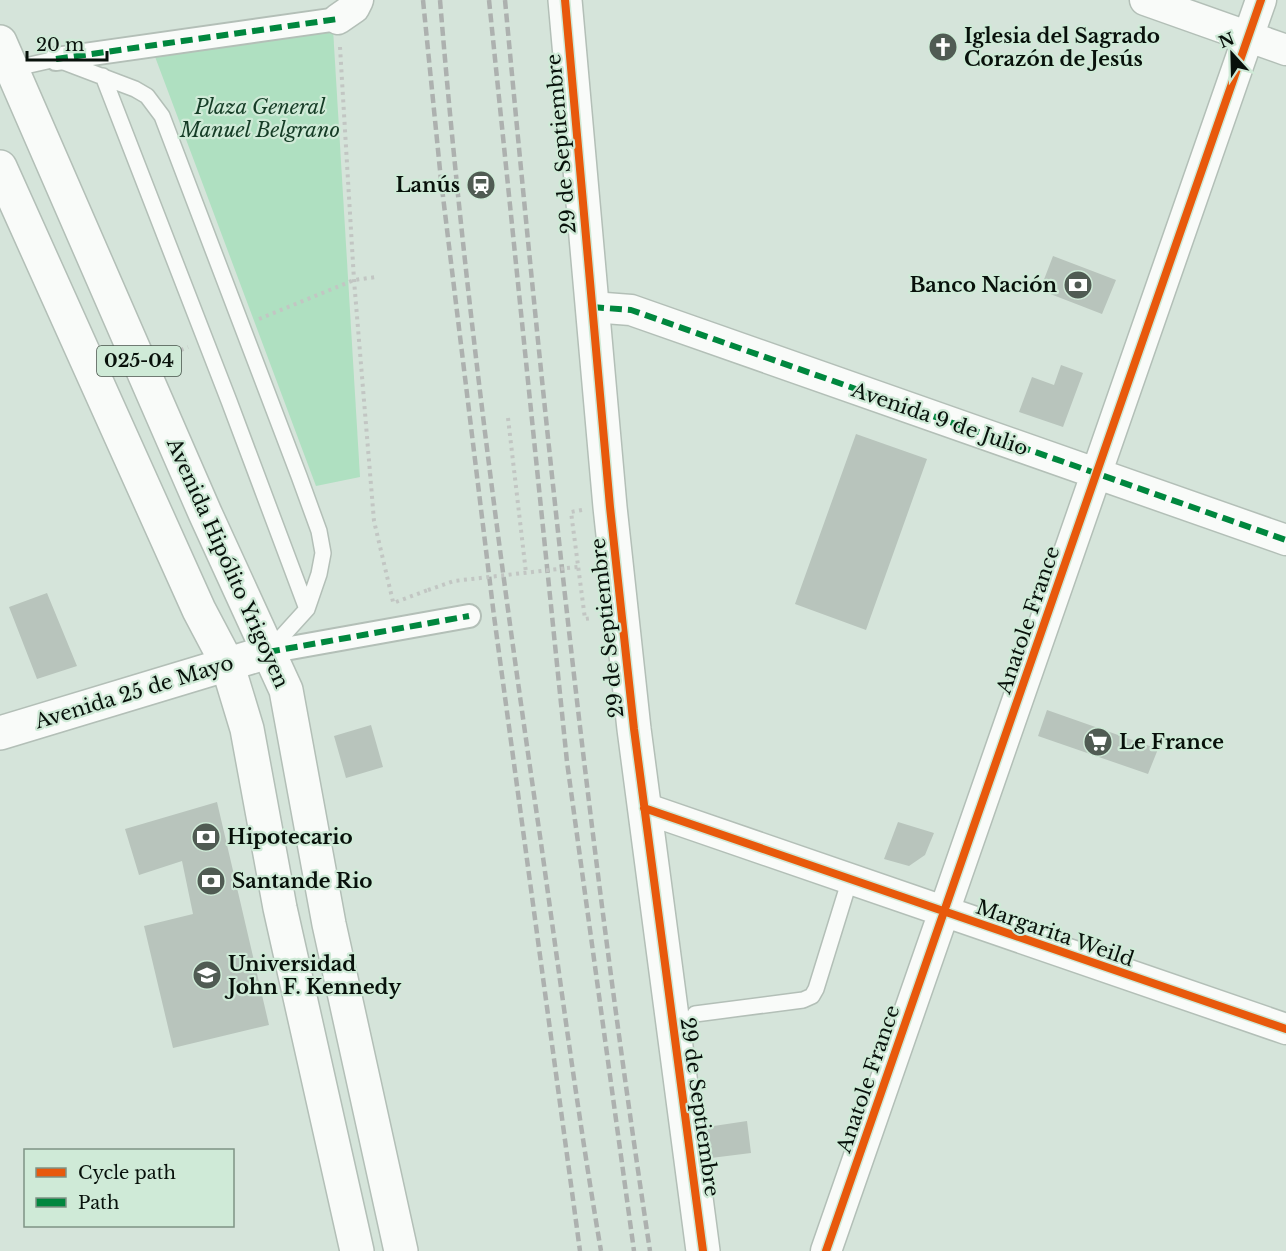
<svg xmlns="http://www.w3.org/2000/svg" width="1286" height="1251" font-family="'Libre Baskerville',serif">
<rect width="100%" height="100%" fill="#d5e4da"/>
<path fill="#afe0c1" d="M333 29 360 477 316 486 154 54Z"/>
<path fill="#b8c4bc" d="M1053 256 1116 280 1102 314 1040 290Z
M1061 365 1083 373 1063 427 1019 412 1032 377 1054 385Z
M856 434 927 459 866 630 795 604Z
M47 593 77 666 37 679 9 607Z
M1047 710 1158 749 1148 774 1038 736Z
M371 725 383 767 346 778 334 736Z
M217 802 269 1025 173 1048 144 926 193 914 182 861 139 875 125 829Z
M898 822 934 833 925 855 909 866 884 859Z
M747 1121 751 1153 711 1158 707 1127Z"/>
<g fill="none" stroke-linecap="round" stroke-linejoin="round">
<g stroke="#b3bfb7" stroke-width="18">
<path id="service" d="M12 69 56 59 135 89 147 96 162 116 299 476 319 531 323 553 319 574 307 609 268 652
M103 76 229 401 307 609
M695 1014 803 1000 812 996 816 989 850 879"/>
</g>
<g stroke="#b3bfb7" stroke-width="26">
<path id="pedestrian" d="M56 59 338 19
M268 652 469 616"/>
</g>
<g stroke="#b3bfb7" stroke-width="33">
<path id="minor" d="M1145 0 1286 50
M338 19 354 8 358 0
M592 307 631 310 1286 540
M644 808 1286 1029
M826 1251 1261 0"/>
</g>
<g stroke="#b3bfb7" stroke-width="36">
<path id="tertiary" d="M565 0 610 507 634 729 703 1251"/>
</g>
<g stroke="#b3bfb7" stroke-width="36">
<path id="secondary" d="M0 733 268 652"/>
</g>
<g stroke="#b3bfb7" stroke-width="36">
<path id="primary" d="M0 42 205 513 286 690 329 924 401 1251
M0 167 199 610 227 663 247 729 280 908 357 1251"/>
</g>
<path stroke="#c2c6c3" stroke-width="4" stroke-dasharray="3 4.5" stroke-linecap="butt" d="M340 47 354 280 374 521 394 606
M259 319 354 280 376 277
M167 356 188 347
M508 418 526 573
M582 510 571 512 585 619 593 618
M567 568 578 567
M396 602 428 590"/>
<use href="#service" stroke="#f9fbf9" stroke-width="15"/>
<use href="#pedestrian" stroke="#f9fbf9" stroke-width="22"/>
<use href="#minor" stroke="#f9fbf9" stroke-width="30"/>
<use href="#tertiary" stroke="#f9fbf9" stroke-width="33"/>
<use href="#secondary" stroke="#f9fbf9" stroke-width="33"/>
<use href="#primary" stroke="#f9fbf9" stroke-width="33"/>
<path stroke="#adb1af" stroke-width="4.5" stroke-dasharray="9 4.5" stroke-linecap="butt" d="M423 0 441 180 494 616 580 1251
M440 0C463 282 500 563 541 843 560 979 578 1116 601 1251
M489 0 567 762 634 1251
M505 0C544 418 587 836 650 1251"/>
<path stroke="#c2c6c3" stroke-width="4" stroke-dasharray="3 4.5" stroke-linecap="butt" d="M428 590 454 581 567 568"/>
<path stroke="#00873e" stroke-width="6" stroke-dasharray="12 6" stroke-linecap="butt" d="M56 59 338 19
M592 307 631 310 1286 540
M268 652 469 616"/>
<g stroke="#cfead7" stroke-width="11">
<path id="cycleway" d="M565 0 610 507 634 729 703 1251
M644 808 1286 1029
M826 1251 1261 0"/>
</g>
<use href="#cycleway" stroke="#e8590c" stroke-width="8"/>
</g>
<defs>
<g id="church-disc" transform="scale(1.5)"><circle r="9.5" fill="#505b53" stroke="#cfead7"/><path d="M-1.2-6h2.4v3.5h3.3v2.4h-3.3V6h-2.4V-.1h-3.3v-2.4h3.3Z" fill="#fff"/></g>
<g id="station-disc" transform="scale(1.5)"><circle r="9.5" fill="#505b53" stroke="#cfead7"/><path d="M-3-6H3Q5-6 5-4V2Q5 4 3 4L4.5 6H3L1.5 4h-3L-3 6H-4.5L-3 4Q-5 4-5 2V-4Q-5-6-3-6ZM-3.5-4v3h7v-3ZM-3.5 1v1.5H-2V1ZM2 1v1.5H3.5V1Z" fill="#fff"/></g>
<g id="bank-disc" transform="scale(1.5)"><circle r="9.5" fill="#505b53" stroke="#cfead7"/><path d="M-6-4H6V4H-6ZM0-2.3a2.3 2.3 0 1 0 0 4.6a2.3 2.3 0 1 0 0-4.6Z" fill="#fff"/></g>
<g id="supermarket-disc" transform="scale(1.5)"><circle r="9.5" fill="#505b53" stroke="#cfead7"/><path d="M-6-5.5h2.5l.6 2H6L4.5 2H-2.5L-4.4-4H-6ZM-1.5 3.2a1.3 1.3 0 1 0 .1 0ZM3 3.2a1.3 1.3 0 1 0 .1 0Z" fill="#fff"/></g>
<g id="university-disc" transform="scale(1.5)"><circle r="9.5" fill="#505b53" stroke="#cfead7"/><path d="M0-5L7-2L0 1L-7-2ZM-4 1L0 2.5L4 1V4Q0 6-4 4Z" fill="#fff"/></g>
</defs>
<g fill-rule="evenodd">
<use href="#church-disc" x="943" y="47"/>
<use href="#station-disc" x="481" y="185"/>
<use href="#bank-disc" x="1078" y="285"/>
<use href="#supermarket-disc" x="1098" y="742"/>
<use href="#bank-disc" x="206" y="837"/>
<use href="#bank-disc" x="211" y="881"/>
<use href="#university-disc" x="207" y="975"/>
</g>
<g text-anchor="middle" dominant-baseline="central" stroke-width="4.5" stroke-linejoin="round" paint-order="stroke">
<rect fill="#cfead7" stroke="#445248" stroke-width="1.5" x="97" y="346" width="84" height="30" rx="4.5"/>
<g font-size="18" font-weight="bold" fill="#08110b">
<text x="139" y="361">025-04</text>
</g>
<g font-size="20" font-weight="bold" fill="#08110b" stroke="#cfead7" text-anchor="start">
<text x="964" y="36">Iglesia del Sagrado<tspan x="964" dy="23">Corazón de Jesús</tspan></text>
<text x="460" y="185" text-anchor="end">Lanús</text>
<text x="1057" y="285" text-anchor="end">Banco Nación</text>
<text x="1119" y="742">Le France</text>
<text x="227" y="837">Hipotecario</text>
<text x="232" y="881">Santande Rio</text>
<text x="228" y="964">Universidad<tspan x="228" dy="23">John F. Kennedy</tspan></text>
</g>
<g font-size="20" font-style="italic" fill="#153c26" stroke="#cfead7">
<text x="260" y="107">Plaza General<tspan x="260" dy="23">Manuel Belgrano</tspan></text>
</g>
<g font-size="20" fill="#08110b" stroke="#cfead7">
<text transform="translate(561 144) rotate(-95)">29 de Septiembre</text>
<text transform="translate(940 419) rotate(19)">Avenida 9 de Julio</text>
<text transform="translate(228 563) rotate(66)">Avenida Hipólito Yrigoyen</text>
<text transform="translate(1028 620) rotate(-71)">Anatole France</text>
<text transform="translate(607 628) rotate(-96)">29 de Septiembre</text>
<text transform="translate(134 692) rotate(-17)">Avenida 25 de Mayo</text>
<text transform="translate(1055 933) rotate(19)">Margarita Weild</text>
<text transform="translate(868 1079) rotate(-71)">Anatole France</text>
<text transform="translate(700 1107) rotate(82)">29 de Septiembre</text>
</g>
</g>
<rect x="24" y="1149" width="210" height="78" fill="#cfead7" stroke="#7f9385" stroke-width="1.5"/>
<rect x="36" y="1168" width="30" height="9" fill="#e8590c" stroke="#7f9385" stroke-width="1.5"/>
<text x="78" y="1179" font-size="18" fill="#08110b">Cycle path</text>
<rect x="36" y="1198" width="30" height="9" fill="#00873e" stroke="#7f9385" stroke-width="1.5"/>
<text x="78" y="1209" font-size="18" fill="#08110b">Path</text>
<g transform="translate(1232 54) rotate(338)" stroke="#cfead7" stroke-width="4.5" paint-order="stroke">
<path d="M0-4.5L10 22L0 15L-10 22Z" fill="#08110b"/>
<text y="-9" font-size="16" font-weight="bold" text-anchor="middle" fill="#08110b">N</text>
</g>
<path d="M27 51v9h80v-9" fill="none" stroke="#08110b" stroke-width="3"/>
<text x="36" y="51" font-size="18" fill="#08110b" stroke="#cfead7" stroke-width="4.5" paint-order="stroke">20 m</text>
</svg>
